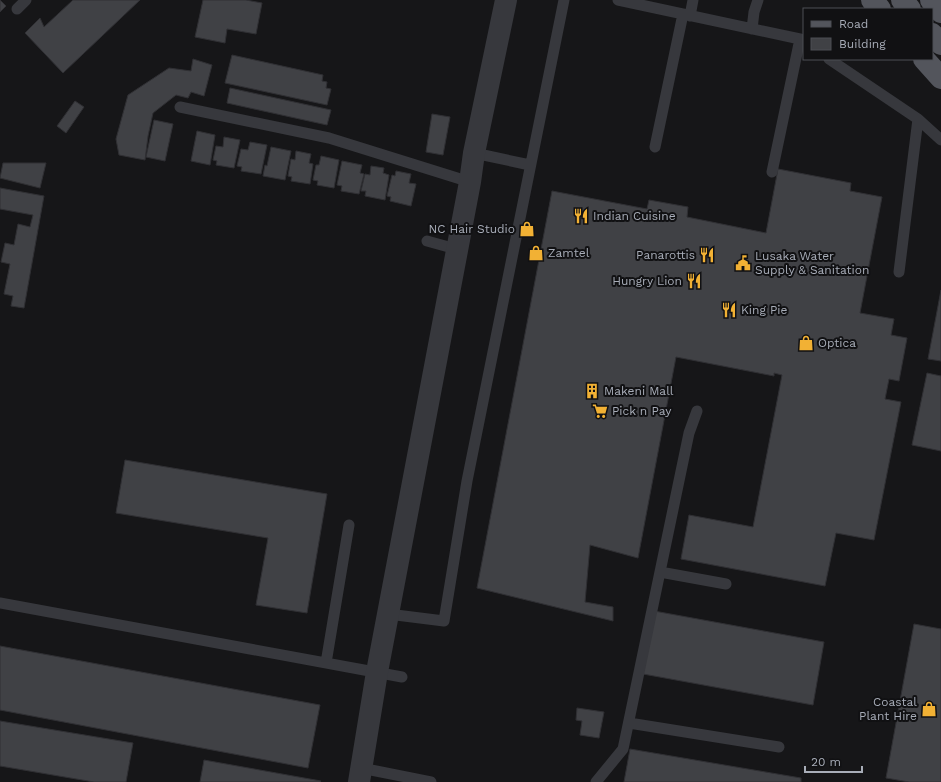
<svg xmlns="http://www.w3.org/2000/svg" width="941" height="782" font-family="'Work Sans',sans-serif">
<rect width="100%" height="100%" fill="#161618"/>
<path fill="#404145" stroke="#303034" d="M0 0 6 6 0 12Z
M73 0H140L63 73 25 33 40 18 44 27Z
M203 0H246L262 3 256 34 227 29 225 43 195 37Z
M232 55 323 75 322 81 327 82 326 88 331 89 327 105 225 83Z
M193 59 212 65 204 96 191 92 188 98 176 95 153 113 148 136 145 160 119 155 116 139 128 95 169 68 191 71Z
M230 88 331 110 327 125 227 103Z
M75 101 84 107 66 133 57 126Z
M432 114 450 117 443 155 426 152Z
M154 120 173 124 165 161 146 157Z
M197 131 215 135 210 165 191 161Z
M224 137 240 140 234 168 216 165 217 161 213 160 216 146 223 147Z
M250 142 267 145 261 174 241 171 242 167 237 166 241 149 248 150Z
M271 147 291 151 285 180 263 176 265 165 267 166Z
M296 151 311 154 309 163 313 164 310 184 291 181 292 177 288 176 291 159 295 160Z
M321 156 339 160 334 188 317 185 318 181 313 180 316 165H319Z
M342 161 362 165 360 173 364 174 359 194 341 191 342 186 337 185Z
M3 163H46L40 188 0 178Z
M371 166 384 168 383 173 389 175 385 200 365 196 366 191H361L365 174 370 175Z
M778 169 851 183 850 191 882 197 860 313 894 319 891 335 907 338 899 381 889 379 885 399 901 402 874 540 836 533 825 586 681 559 689 515 753 527 782 375 774 373V376L676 357 638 558 590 545 585 602 613 607V621L477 588 552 191 647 209 649 200 688 207 687 217 766 233Z
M396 171 411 174 409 183 416 184 411 206 390 201 391 197 387 196 392 175 395 176Z
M0 188 44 196 24 308 11 306 13 296 4 294 10 264 1 262 5 243 14 245 18 224 30 227 33 215 0 209Z
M941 290V361L928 359Z
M927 373 941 376V451L912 445Z
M125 460 327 494 307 613 256 605 268 538 116 513Z
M654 611 824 642 813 705 643 674Z
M914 624 941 629V782H909L886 778Z
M0 646 320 705 308 768 0 710Z
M577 708 604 712 599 738 580 735 582 721 576 720Z
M0 721 133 743 126 782H94L0 766Z
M630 749 801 778V782H624Z
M204 760 321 781 320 782H200Z"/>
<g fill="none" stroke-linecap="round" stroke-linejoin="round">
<path stroke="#37383d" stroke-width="11" d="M618 0 800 39 804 42
M17 9 26 0
M690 16 693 0
M752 29 754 12 758 0
M829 59 918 119 899 272
M180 107 329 138 470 182
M918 119 941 140
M655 147 683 14
M474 153 530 165
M772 172 800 39
M427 241 456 249
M660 572 726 584
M0 603 402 677
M388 614 444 621 467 481 564 0
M326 663 349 525
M629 723 779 747
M361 768 431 782
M596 782 623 749 689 433 697 411"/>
<path stroke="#37383d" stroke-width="22" d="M359 782 377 672 470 182 474 153 506 0"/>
<path stroke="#53555c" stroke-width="22" d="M872 0 880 9
M902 0 910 9
M931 0 941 12
M932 34 941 44
M924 59 941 78"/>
</g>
<defs>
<g id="restaurant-bare" transform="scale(1.2)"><path d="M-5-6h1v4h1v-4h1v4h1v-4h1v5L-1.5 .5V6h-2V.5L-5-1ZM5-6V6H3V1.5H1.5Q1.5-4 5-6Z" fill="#f2b134" stroke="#111113" stroke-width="2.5" paint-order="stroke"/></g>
<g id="shop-bare" transform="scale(1.2)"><path d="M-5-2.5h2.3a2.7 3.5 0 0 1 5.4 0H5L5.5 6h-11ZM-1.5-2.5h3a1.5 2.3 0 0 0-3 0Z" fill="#f2b134" stroke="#111113" stroke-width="2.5" paint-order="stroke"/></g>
<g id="civic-bare" transform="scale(1.2)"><path d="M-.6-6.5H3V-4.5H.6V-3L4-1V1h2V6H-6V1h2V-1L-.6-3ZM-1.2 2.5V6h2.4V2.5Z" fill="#f2b134" stroke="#111113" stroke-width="2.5" paint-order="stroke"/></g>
<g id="building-bare" transform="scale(1.2)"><path d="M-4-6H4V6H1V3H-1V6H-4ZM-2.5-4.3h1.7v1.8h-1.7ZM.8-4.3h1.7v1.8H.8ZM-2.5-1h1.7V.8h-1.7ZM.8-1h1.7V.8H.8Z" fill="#f2b134" stroke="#111113" stroke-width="2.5" paint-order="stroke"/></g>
<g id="supermarket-bare" transform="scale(1.2)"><path d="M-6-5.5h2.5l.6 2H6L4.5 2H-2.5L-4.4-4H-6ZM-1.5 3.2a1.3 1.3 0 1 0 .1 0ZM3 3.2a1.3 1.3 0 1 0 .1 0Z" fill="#f2b134" stroke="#111113" stroke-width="2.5" paint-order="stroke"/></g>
</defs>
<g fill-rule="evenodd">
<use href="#restaurant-bare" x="581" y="216"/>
<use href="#shop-bare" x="527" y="229"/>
<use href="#shop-bare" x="536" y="253"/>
<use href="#restaurant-bare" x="707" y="255"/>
<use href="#civic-bare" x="743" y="263"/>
<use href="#restaurant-bare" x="694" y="281"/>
<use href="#restaurant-bare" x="729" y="310"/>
<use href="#shop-bare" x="806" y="343"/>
<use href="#building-bare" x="592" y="391"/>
<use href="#supermarket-bare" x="600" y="411"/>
<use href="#shop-bare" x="929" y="709"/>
</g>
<g text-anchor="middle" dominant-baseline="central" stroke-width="4" stroke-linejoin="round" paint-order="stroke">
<g font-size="12" fill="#a8adb8" stroke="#111113" text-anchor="start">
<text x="593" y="216">Indian Cuisine</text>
<text x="515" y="229" text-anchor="end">NC Hair Studio</text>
<text x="548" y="253">Zamtel</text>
<text x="695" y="255" text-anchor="end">Panarottis</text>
<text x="755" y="256">Lusaka Water<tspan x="755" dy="14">Supply &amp; Sanitation</tspan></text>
<text x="682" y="281" text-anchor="end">Hungry Lion</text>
<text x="741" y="310">King Pie</text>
<text x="818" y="343">Optica</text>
<text x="604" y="391">Makeni Mall</text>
<text x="612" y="411">Pick n Pay</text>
<text x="917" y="702" text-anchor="end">Coastal<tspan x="917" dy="14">Plant Hire</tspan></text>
</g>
</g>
<rect x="803" y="8" width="130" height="52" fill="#111113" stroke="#4d4f55"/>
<rect x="811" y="21" width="20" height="6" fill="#53555c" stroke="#4d4f55"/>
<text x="839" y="28" font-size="12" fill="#a8adb8">Road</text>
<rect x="811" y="38" width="20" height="12" fill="#404145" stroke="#4d4f55"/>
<text x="839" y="48" font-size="12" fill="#a8adb8">Building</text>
<path d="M805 766v6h57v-6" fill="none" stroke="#a8adb8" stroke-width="2"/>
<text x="811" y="766" font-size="12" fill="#a8adb8" stroke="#111113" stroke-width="3" paint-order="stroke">20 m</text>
</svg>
